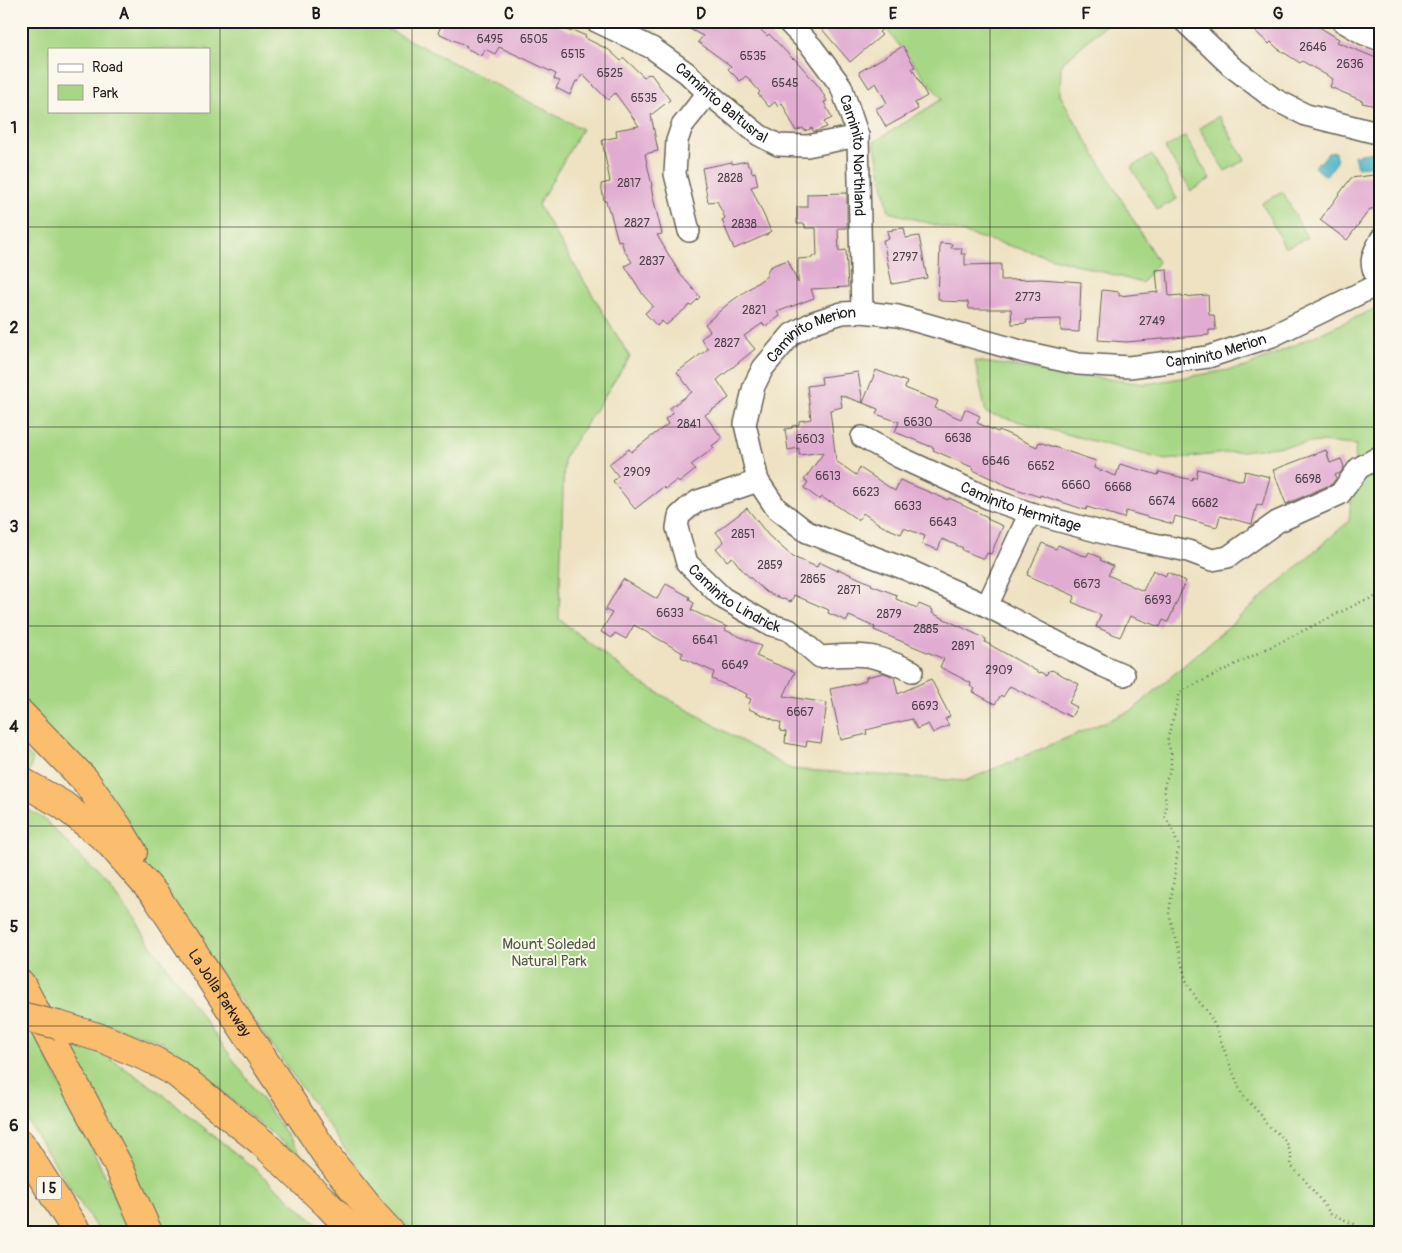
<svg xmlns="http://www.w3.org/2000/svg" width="1402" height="1253" font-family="Pangolin,sans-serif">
<rect width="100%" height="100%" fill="#fbf7ec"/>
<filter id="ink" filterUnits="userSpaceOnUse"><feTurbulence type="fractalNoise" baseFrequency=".02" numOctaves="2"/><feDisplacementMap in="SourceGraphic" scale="10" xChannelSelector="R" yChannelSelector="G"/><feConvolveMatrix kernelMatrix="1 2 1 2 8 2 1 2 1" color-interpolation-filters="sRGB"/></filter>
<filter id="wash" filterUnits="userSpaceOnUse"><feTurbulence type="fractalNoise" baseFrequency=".0096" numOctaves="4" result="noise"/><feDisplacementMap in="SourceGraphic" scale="20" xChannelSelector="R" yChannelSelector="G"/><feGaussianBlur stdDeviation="1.12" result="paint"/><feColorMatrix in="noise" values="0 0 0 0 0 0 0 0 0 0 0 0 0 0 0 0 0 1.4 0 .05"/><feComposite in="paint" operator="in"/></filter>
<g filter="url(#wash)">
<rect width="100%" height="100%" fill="#eee2c2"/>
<path fill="#a7d785" stroke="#627a50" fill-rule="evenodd" d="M21 21H372L582 129 538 205 630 357 564 458 559 619 638 681 790 769 965 781 1133 710 1349 521 1356 445 1320 442 1165 460 986 413 975 361 1145 384 1246 367 1381 306V1232H416L390 1212 59 746 21 711ZM49 49H209V111H49Z
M880 21H1110L1061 64 1060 95 1158 262 1142 283 889 212 874 142 942 99Z
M1219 116 1245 160 1225 171 1199 128Z
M1185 136 1210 179 1191 191 1165 148Z
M1152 155 1177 199 1157 210 1131 167Z
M1283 192 1307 238 1285 248 1262 203Z
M21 748 33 759 29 773 21 770Z
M21 805 45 820 108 885 308 1164 163 1042 98 1022 112 1060 157 1090 255 1169 326 1232H156L76 1065 21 965Z
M21 1005 133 1232H99L21 1111Z"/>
<path fill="#4bb6c7" stroke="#346972" d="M1381 151V167L1378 165 1357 167 1354 155Z
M1335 152 1337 162 1326 176 1314 167 1318 162 1320 163 1328 153Z"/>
<g id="blocks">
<path fill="#e1acd2" d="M443 21H550L571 32 572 30 586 36 585 38 609 50 621 61 624 58 644 77 648 74 649 75 651 74 670 100 651 115 658 151 645 154 652 186H651L653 197 662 234 657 235 680 274 700 297 691 306 690 305 666 325 662 321 657 326 645 313 653 306 644 296 625 266 632 262 624 250 621 240 618 241 610 211H609L606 201H604L601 184 610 182 602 140 617 137 616 130 639 126 615 93 608 100 582 74 578 82 576 81 570 95 556 88 560 81 554 79 556 74 523 58 499 47 495 54 485 49 482 56 466 48 467 46 438 33Z
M674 21H742L752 29 756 25 767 36 769 34 793 59 794 58 820 88 827 101 824 102 832 118 824 122 827 127 814 132 812 128 805 131 803 128 796 131 782 103 778 107 775 102 769 107 758 94 760 92 746 76 740 81 728 69 731 66 698 42 703 36Z
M815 21H891L879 32 882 35 850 62Z
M1263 21H1304L1310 24 1311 22 1339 39 1337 42 1381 60V107L1362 103 1363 101 1330 87 1333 79 1302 61 1300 63 1277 48 1271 42 1269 44 1254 30Z
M903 46 915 67 912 68 927 96 915 103 918 109 886 127 876 109 887 103 876 83 869 88 859 72Z
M747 161 748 166H751L752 173 755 172 758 185 751 187 771 231 768 233V234L734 249 722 220 725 218 717 201 708 202 702 168 732 162V164Z
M1381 174V208L1370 209 1347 240 1320 220 1351 178Z
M847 193V228H838L839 251 846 250 848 287 811 289 814 298 777 312 780 316 765 327 763 323 744 336 755 349 717 380 729 398 705 415 722 438 712 446 714 448 691 465 695 470 679 483 677 480 665 489 663 487 635 509 613 481 618 476 609 464 629 449 631 452 668 424 665 419 673 413 670 408 692 392 677 372 708 349 701 339 710 331 705 324 729 303 767 276V274L769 268 774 265 788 260 798 283V259L812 258V256H817L816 228H805V224H797V207H807V194Z
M904 228 906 238 919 236 927 278 892 284 883 240 889 239 887 231 893 230 892 229Z
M940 243 952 244 951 248H962L961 254H965V265L1001 264V280L1041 279 1081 282 1079 332 1061 331V319L1026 320 1027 323 1012 324 1011 309H969L968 302 940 301V299H938Z
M1167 269 1169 296 1182 295V297L1208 295 1209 315H1214L1216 330H1209V335L1126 342 1098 340 1102 290 1119 292V296L1158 292 1156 270Z
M876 370 907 382 905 388 938 401 935 408 961 419 965 409 980 416 977 423 998 432 999 430 1037 447 1039 442 1096 461 1094 468 1116 476 1120 464 1158 475 1159 472 1192 480 1193 477 1196 478 1198 469 1243 481 1245 471 1270 477 1262 506 1257 504 1252 524 1220 516 1217 527 1175 516 1173 524 1126 511 1124 518 1087 507 1086 510 1040 495V497L1008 486 973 470 974 468 933 450 934 448 895 432 899 422 876 414 878 409 863 403Z
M858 372 863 403 840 395 842 407 830 410 836 461 856 475 860 468 895 491 900 480 948 500 949 498 962 504V505L988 517 987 519 1003 526 991 554 987 553 984 559 962 550 963 548 942 539 938 550 922 544 925 536 904 528 901 534 882 526 863 513 858 520 830 501 829 502 822 497 820 500 804 488 808 482 804 480 824 452 799 455V448L788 450 785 429 792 428V426L799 425V421L811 419 807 386 822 384 821 377Z
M1326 450 1330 463 1341 459 1344 467 1340 473 1335 475 1336 478 1332 484 1286 504 1273 470Z
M747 508 768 535 793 557 817 567 819 562 838 571V569L872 584 871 585 897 595 896 599 917 608 919 604 933 610 932 613 986 639 985 642 1040 673 1041 672 1047 675 1050 670 1051 671 1052 670 1079 684 1069 703 1077 707 1071 717 1010 686 1003 697 1001 695 995 704 973 692 975 689 970 686 971 683 940 667 944 659 874 630 875 627 849 616 847 621 828 613 829 610 794 595 791 602 766 592 744 572 732 557 727 561 716 548 724 542 716 532Z
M1042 543 1056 549 1058 545 1081 555 1087 556 1089 552 1101 558 1100 560 1113 566 1108 575 1143 591 1153 570 1166 576 1167 572 1186 581 1168 622 1163 620 1160 627 1130 616 1120 637 1096 627 1101 615 1072 602 1075 596 1027 575Z
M623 579 657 599 666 584 690 597 689 600 694 603 691 610 727 627 725 630 761 646 756 656 795 672 784 696 827 703 821 743 807 741 806 747 785 743 786 732 780 731 781 723 749 709V707L748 706 751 699 746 697 747 694 712 679 714 672 681 657 683 653 634 625 626 639 615 633 612 638 601 632 612 613 605 610Z
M884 673 894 677 898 694 931 679 950 716 945 719 949 725 933 733 928 724 917 729 912 719 866 730 867 734 841 740 830 689 860 683 866 680V677Z"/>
</g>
</g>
<g filter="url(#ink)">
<use href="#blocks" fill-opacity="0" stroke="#666156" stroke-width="1"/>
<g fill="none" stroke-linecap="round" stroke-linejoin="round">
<g stroke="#666156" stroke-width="24">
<g id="minor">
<path id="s1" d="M596 21 652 48 687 73 708 93 759 135 778 145 807 146 858 136"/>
<path id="s2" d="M787 21 812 47 841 86 858 136 862 312"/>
<path d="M1184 21 1231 66 1274 99 1306 115 1381 134"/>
<path d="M1342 21 1364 34 1381 40"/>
<path d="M689 231 675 174 677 141 682 126 708 93"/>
<path d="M1379 284C1370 261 1369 262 1381 239"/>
<path id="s3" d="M862 437 899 457 990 499 1030 513 1115 536 1188 551 1212 560 1228 557 1277 522 1340 494 1359 468 1381 456"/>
<path id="s4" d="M758 481 698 501 689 507 679 516 677 528 687 563 723 598 768 624 789 630 820 657C835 656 852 654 867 656 883 658 898 665 912 671"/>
<path d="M987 606 1030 513"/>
<path id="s5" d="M1124 675 1101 665 987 606 908 570 807 532 776 508 758 481 745 424 754 386 763 368 792 334 814 322 842 313 862 312 898 316 1024 352 1078 364 1129 367 1208 357 1272 336 1381 283"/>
</g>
</g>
<g stroke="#666156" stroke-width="30">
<g id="highway">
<path d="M21 714 85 780 118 827 133 852"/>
<path id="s6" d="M21 781 63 805 107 840 156 896 327 1156 370 1210 390 1232"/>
<path d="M21 984 118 1165 148 1232"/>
<path d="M58 1025 104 1039 151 1059 176 1073 263 1143 328 1205 354 1232"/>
<path d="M21 1144 77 1232"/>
</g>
</g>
<path stroke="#666156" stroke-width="2.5" stroke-dasharray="1 4" stroke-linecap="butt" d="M1359 1232 1357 1225 1331 1214 1304 1179 1291 1166V1155L1287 1143 1277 1133 1267 1125 1261 1115 1242 1094 1229 1063 1216 1028 1208 1012 1196 998 1186 980 1169 914 1177 856 1179 848 1173 831 1165 816 1166 803 1164 786 1171 767V752L1167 741 1180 692 1363 601 1381 595"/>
<use href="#minor" stroke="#fff" stroke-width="21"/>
<use href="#highway" stroke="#fbbd6e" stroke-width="28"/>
<g stroke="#666156" stroke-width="30" stroke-linecap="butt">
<path id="highway-bridge" d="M21 1016 58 1025"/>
</g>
<use href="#highway-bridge" stroke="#fbbd6e" stroke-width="28"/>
</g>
</g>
<path fill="none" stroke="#1c1c1c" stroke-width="1" stroke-opacity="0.55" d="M220 21V1232M412 21V1232M605 21V1232M797 21V1232M990 21V1232M1182 21V1232M21 227H1381M21 427H1381M21 626H1381M21 826H1381M21 1026H1381"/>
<g text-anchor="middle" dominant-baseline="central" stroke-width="4" stroke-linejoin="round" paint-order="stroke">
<g font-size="12" fill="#4d404a">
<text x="490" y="39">6495</text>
<text x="534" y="39">6505</text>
<text x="1313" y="47">2646</text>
<text x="573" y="54">6515</text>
<text x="753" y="56">6535</text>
<text x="1350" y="64">2636</text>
<text x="610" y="73">6525</text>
<text x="785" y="83">6545</text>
<text x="644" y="98">6535</text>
<text x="730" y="178">2828</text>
<text x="629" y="183">2817</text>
<text x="637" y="223">2827</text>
<text x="744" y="224">2838</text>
<text x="905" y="257">2797</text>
<text x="652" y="261">2837</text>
<text x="1028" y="297">2773</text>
<text x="754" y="310">2821</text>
<text x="1152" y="321">2749</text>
<text x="727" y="343">2827</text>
<text x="918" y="422">6630</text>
<text x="689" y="424">2841</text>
<text x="958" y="438">6638</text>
<text x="810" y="439">6603</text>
<text x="996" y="461">6646</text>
<text x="1041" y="466">6652</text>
<text x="637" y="472">2909</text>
<text x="828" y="476">6613</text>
<text x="1308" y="479">6698</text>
<text x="1076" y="485">6660</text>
<text x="1118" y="487">6668</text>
<text x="866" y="492">6623</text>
<text x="1162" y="501">6674</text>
<text x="1205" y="503">6682</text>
<text x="908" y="506">6633</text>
<text x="943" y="522">6643</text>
<text x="743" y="534">2851</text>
<text x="770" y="565">2859</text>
<text x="813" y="579">2865</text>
<text x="1087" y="584">6673</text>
<text x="849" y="590">2871</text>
<text x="1158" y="600">6693</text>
<text x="670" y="613">6633</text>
<text x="889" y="614">2879</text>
<text x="926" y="629">2885</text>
<text x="705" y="640">6641</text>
<text x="963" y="646">2891</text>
<text x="735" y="665">6649</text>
<text x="999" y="670">2909</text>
<text x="925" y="706">6693</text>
<text x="800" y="712">6667</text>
</g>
<rect fill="#fbf7ec" stroke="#5f5e5a" stroke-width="1" x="36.5" y="1176.5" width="25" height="23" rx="4"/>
<g font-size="14" font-weight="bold" fill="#1c1c1c">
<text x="49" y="1188">I 5</text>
</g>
<g font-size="15" fill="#1c1c1c" stroke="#fbf7ec">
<text stroke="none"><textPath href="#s1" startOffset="151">Caminito Baltusral</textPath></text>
<text stroke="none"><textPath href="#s2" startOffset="156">Caminito Northland</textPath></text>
<text stroke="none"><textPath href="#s5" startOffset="599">Caminito Merion</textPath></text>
<text stroke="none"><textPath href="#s5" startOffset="1019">Caminito Merion</textPath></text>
<text stroke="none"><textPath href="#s3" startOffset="174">Caminito Hermitage</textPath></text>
<text stroke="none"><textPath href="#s4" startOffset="196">Caminito Lindrick</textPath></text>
<text stroke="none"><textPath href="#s6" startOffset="295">La Jolla Parkway</textPath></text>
</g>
<g font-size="15" fill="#4d5d41" stroke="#fbf7ec">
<text x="549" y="944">Mount Soledad<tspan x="549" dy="17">Natural Park</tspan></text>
</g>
</g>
<rect width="1402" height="1253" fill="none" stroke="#fbf7ec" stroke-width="55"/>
<rect x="48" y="48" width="162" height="65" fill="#fbf7ec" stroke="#a29f99"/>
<rect x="58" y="64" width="25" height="8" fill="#ffffff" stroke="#a29f99"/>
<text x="92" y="72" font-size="15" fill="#1c1c1c">Road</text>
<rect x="58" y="85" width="25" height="15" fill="#a7d785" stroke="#a29f99"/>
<text x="92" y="98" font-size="15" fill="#1c1c1c">Park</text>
<rect x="28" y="28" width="1346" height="1198" fill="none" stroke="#1c1c1c" stroke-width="2"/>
<g font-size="16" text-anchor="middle" font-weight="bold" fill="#1c1c1c">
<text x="124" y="19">A</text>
<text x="316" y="19">B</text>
<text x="509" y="19">C</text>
<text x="701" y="19">D</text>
<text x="893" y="19">E</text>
<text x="1086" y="19">F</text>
<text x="1278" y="19">G</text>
<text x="14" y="133">1</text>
<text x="14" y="333">2</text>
<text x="14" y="532">3</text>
<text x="14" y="732">4</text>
<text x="14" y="932">5</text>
<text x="14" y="1131">6</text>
</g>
</svg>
